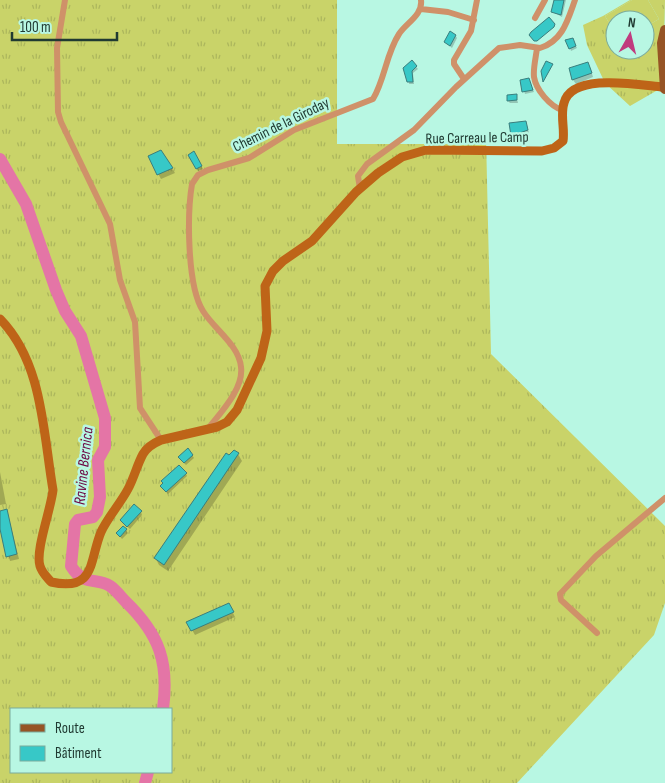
<svg xmlns="http://www.w3.org/2000/svg" width="665" height="783" font-family="'Sofia Sans Condensed',sans-serif">
<defs>
<pattern id="grass-tufts" width="24" height="20" patternUnits="userSpaceOnUse" patternTransform="scale(1.25)"><rect width="24" height="20" fill="#c9d369"/><path d="M3 7l-1-3M5 7V3M7 7l1-3M15 17l-1-3M17 17v-4M19 17l1-3" fill="none" stroke="#acb65c"/></pattern>
</defs>
<rect width="100%" height="100%" fill="#b8f7e3"/>
<path fill="url(#grass-tufts)" fill-rule="evenodd" d="M0 0H337V144H461L486 137 491 354 665 526V603L654 635 517 783H0ZM11 709H171V772H11Z
M630 0H632L605 16 615 33V50H645V27L659 19 648 0H665L663 87 630 106 605 83 587 45 583 25 603 16Z"/>
<path fill="#c9d369" d="M632 0H648L659 19 645 27V20H615V33L605 16Z"/>
<path fill="#0003" d="M556 0H566L562 17 553 12Z
M455 35 457 38 452 48 445 42Z
M572 39 577 48 571 51 570 48Z
M412 62 418 69 413 73 414 84H409Z
M590 67 593 77 576 84 573 80Z
M521 81 530 82 534 92 525 94Z
M516 95 518 103H510L508 101Z
M510 124 527 125 529 133 513 138Z
M160 151 175 173 161 179 149 157Z
M194 153 203 169 198 171 190 155Z
M238 454 242 461 168 571 159 565 156 559 230 457Z
M192 455 194 458 186 465 181 460Z
M0 472 6 504 0 505Z
M186 474 187 476 168 494 163 488Z
M7 511 19 559 10 561 0 523V512Z
M141 512 142 515 130 529 123 523Z
M123 527 128 533 122 539 118 534Z
M229 605 235 617 195 635 188 623Z"/>
<g fill="none" stroke-linecap="round" stroke-linejoin="round">
<path stroke="#e475a6" stroke-width="12" d="M0 159 26 204 56 290 65 311 81 336 105 418V447L98 460 100 497 97 512 93 517 78 520 75 524 71 566C84 587 97 577 110 586 116 590 121 597 126 602 160 635 169 663 163 709
M145 783 148 772"/>
</g>
<path fill="#37c8c7" stroke="#3a7e7d" d="M554 0H564L561 15 551 12Z
M549 17 555 24 554 27 537 41H534L529 35 531 32Z
M450 31 456 35 450 46 444 42Z
M573 38 576 46 569 49 565 40Z
M412 60 417 66 412 71 413 82H407L403 68Z
M546 61 553 64 543 82 541 71Z
M588 62 592 73 572 80 569 68Z
M529 78 533 90 522 92 520 80Z
M517 94V100L507 101V95Z
M526 121 528 130 511 136 509 123Z
M161 150 173 168 157 175 148 156Z
M194 151 202 166 196 169 188 155Z
M188 448 193 455 184 463 178 457Z
M234 450 239 453 164 565 154 558 226 453 229 455Z
M179 465 187 473 166 492 160 486 163 483 161 481Z
M134 504 142 511 127 527 120 520Z
M7 509 17 554 6 557 0 529V511Z
M123 526 127 529 120 537 116 533Z
M229 603 234 612 191 631 186 622Z"/>
<g fill="none" stroke-linecap="round" stroke-linejoin="round">
<path stroke="#cf9169" stroke-width="6" d="M65 0 57 48 58 112 61 122 110 224 120 280 135 322 140 408 161 440
M421 9 448 12 474 20
M535 18 545 0
M537 48C536 57 533 68 534 77 536 90 550 106 562 110
M464 79 454 64V60L471 31 477 0
M360 189 358 176 367 164 414 130 456 87 499 48 520 45 540 48C563 41 568 19 575 0
M207 430C220 413 244 389 241 367 239 345 214 329 203 311 187 286 187 214 192 184L198 175 208 170 249 158 294 130 373 99C385 79 386 54 399 34 406 23 423 15 421 0
M597 633 561 600 560 594 596 556 665 498"/>
<path stroke="#be6418" stroke-width="9" d="M0 319C43 363 43 432 53 490 51 509 35 551 40 566 42 573 47 577 51 582 96 592 89 561 101 532 108 517 120 504 128 489 134 478 137 465 143 454 147 447 154 443 161 440L217 427 227 422 237 410 261 358 267 331 265 286 273 271 283 261 312 241 356 192 378 173 402 157 426 150 542 151 554 148 563 141C565 129 560 115 564 103 572 72 639 85 663 87"/>
<path stroke="#965425" stroke-width="10" d="M665 30 662 43 665 89"/>
</g>
<g text-anchor="middle" dominant-baseline="central" stroke-width="5" stroke-linejoin="round" paint-order="stroke">
<g font-size="15" fill="#203a32" stroke="#b8f7e3">
<text transform="translate(281 125) rotate(-26)">Chemin de la Giroday</text>
<text transform="translate(477 138) rotate(-1)">Rue Carreau le Camp</text>
</g>
<g font-size="16" font-style="italic" fill="#6c0340" stroke="#b8f7e3">
<text transform="translate(84 466) rotate(-84)">Ravine Bernica</text>
</g>
</g>
<rect x="10" y="708" width="162" height="65" fill="#b8f7e3" stroke="#7bab9c"/>
<rect x="20" y="724" width="25" height="8" fill="#965425" stroke="#7bab9c"/>
<text x="55" y="733" font-size="15" fill="#203a32">Route</text>
<rect x="20" y="746" width="25" height="15" fill="#37c8c7" stroke="#7bab9c"/>
<text x="55" y="758" font-size="15" fill="#203a32">Bâtiment</text>
<g transform="translate(630 35) rotate(8)"><circle r="24" fill="#b8f7e3" stroke="#7bab9c"/>
<path d="M0-4L9 19L0 12L-9 19Z" fill="#c03b7e"/>
<text y="-8" font-size="14" font-weight="bold" text-anchor="middle" fill="#203a32">N</text>
</g>
<path d="M12 32v8h105v-8" fill="none" stroke="#203a32" stroke-width="2.5"/>
<text x="20" y="32" font-size="15" fill="#203a32" stroke="#b8f7e3" stroke-width="4" paint-order="stroke">100 m</text>
</svg>
